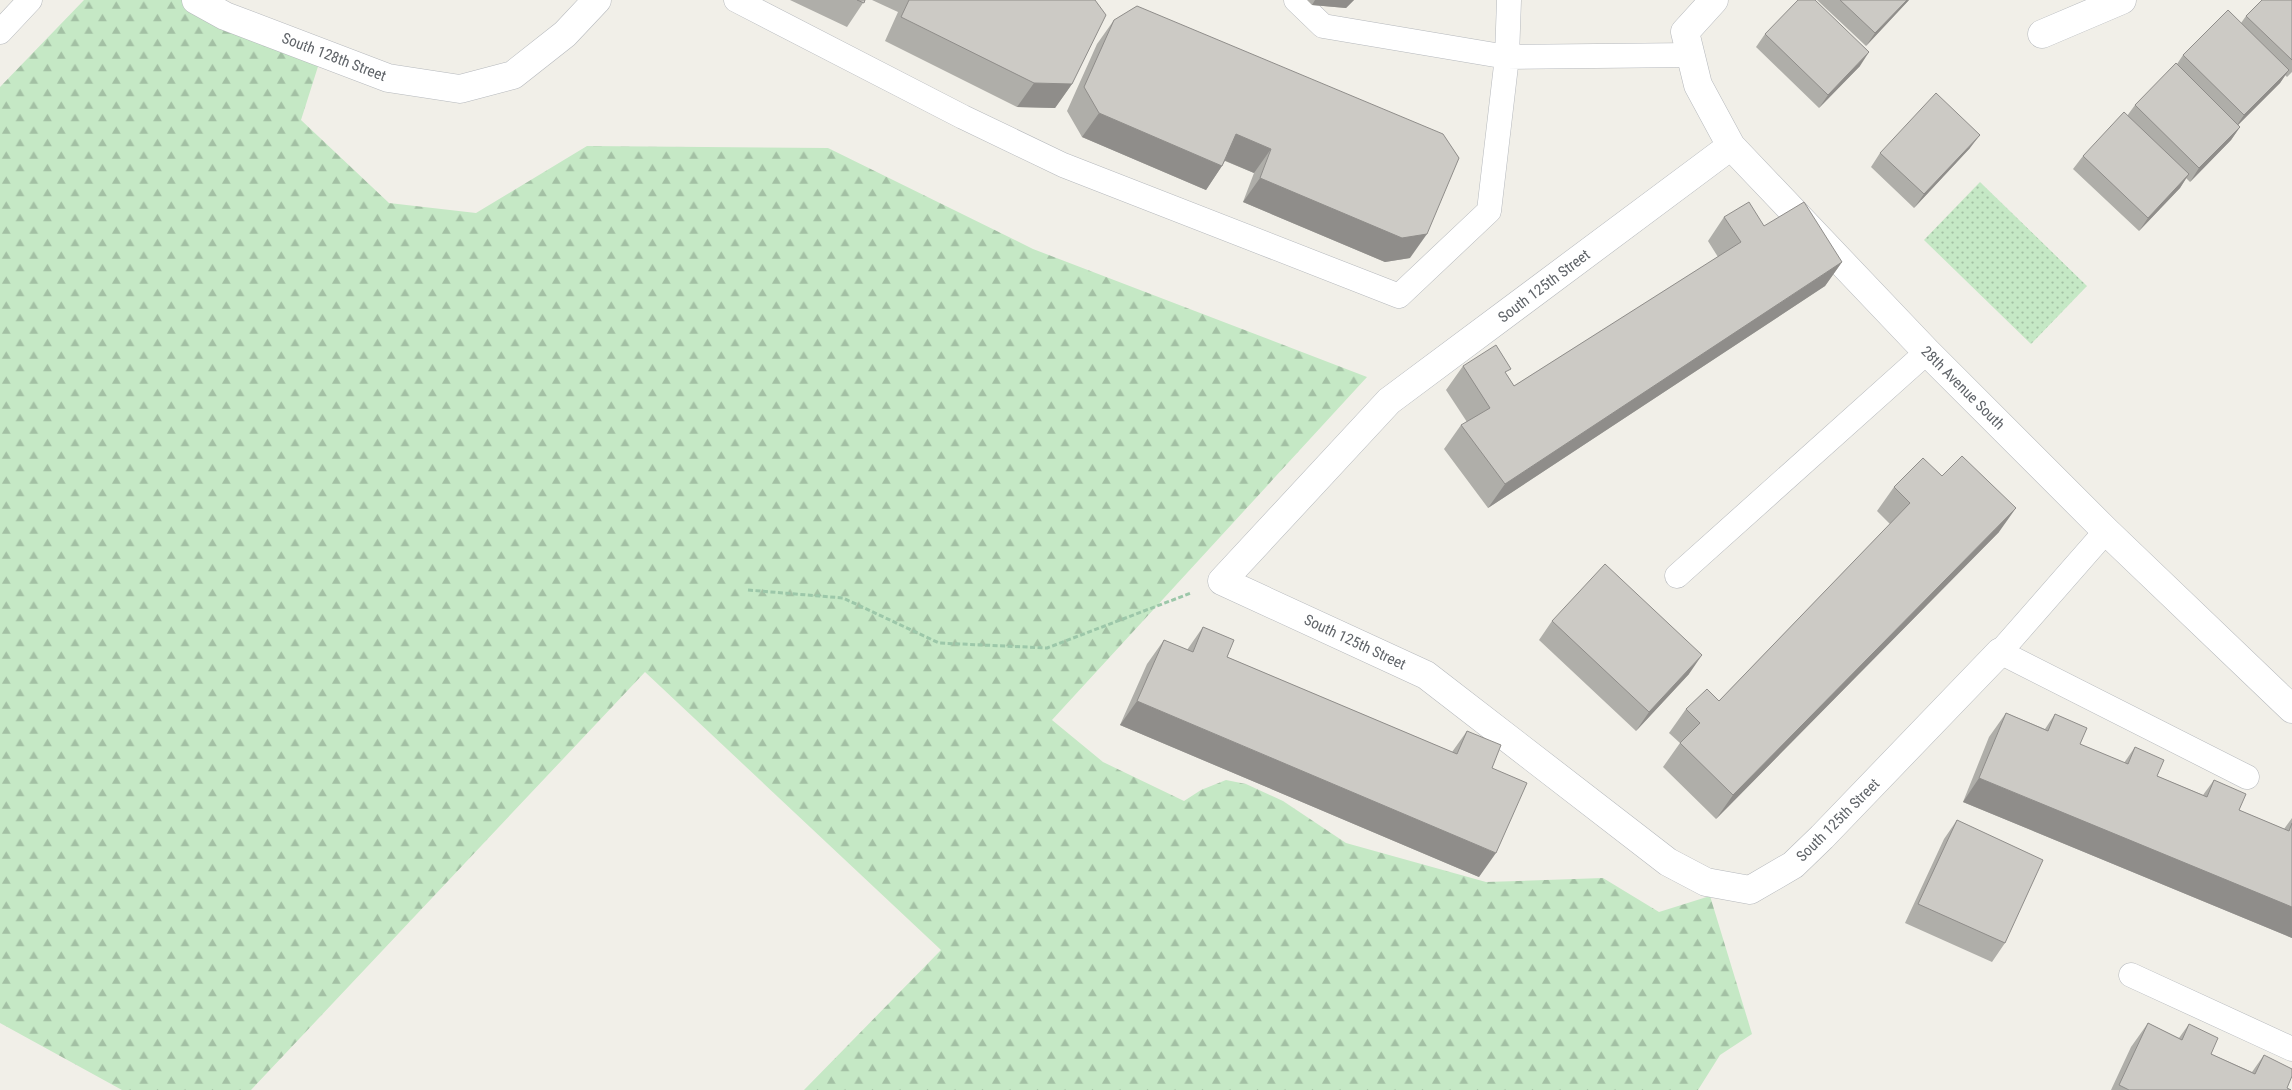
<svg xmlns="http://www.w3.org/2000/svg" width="2292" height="1090" font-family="'Roboto Condensed',sans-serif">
<defs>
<pattern id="forest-firs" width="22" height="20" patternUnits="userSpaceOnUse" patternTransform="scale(1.25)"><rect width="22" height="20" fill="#c5e8c5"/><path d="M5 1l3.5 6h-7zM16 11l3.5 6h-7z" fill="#a3c0a4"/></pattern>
<pattern id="park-dots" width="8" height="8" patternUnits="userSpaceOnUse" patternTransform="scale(1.25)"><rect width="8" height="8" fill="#c5e8c5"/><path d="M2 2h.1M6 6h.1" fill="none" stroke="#a3c0a4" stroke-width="1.8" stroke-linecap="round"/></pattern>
</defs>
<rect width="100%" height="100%" fill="#f1efe8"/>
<path fill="url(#forest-firs)" d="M84 0H190L321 57 301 120 389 203 476 213 587 146 828 148 1033 249 1367 377 1052 720 1103 762 1184 801 1201 790 1226 780 1246 784 1283 801 1346 843 1486 882 1603 878 1659 912 1710 896 1752 1034 1720 1055 1698 1090H804L941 950 645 672 251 1090H122L0 1023V87Z"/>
<path fill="url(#park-dots)" d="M1980 182 2087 286 2031 344 1924 240Z"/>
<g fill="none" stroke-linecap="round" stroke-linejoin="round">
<g stroke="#b5b8bc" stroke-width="25">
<path id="service" d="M736 0 963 117 1063 165 1399 296 1489 211 1507 57 1509 0
M1296 0 1323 26 1507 57 1691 55
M0 32 30 0
M2106 531 2000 652 2247 777
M1677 576 1927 352
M2131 975 2292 1049"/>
</g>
<g stroke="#b5b8bc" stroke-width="29">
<path id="minor" d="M196 0 225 16 388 78 460 89 513 75 565 34 597 0
M1714 0 1685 32 1698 85 1731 146 1927 352 2106 531 2292 709
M2042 34 2122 0
M1731 146 1389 401 1222 581 1426 675 1668 862 1706 882 1750 890 1793 865 1822 837 2000 652"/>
</g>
<path stroke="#9cc7a9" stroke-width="3" stroke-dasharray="5 2.5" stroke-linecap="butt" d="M748 590 843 598 939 643 1047 648 1191 593"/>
<use href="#service" stroke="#fff" stroke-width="24"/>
<use href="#minor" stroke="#fff" stroke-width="28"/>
</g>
<path fill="#afaea9" d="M790 0H865L847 27Z
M872 0H1095L1072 84 1055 108 1017 107 885 41 898 12Z
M1307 0H1354L1346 8 1312 5Z
M1817 0H1909L1866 46Z
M2292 0V72L2287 77 2285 75 2280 83 2238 125 2240 127 2231 140 2190 182 2186 178 2180 188 2139 231 2073 169 2083 156 2127 116 2135 105 2177 64 2183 55 2241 23 2246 16Z
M1114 20 1410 258 1385 262 1243 202 1254 173 1225 161 1206 190 1082 137 1067 111 1097 44Z
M1765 34 1860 66 1819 108 1756 47Z
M1970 148 1914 208 1871 167 1880 153Z
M1724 217 1842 262 1825 286 1488 508 1444 449 1461 425 1467 422 1446 390 1463 366 1507 375 1514 386 1718 257 1708 241Z
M1894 487 1999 532 1716 819 1663 767 1680 743 1669 733 1686 709 1719 701 1890 524 1877 511Z
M1552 621 1689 674 1636 731 1539 640Z
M1203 627 1227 657 1452 752 1467 731 1492 768 1479 877 1120 725 1147 664 1164 640 1187 650Z
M2006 713 2045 729 2055 714 2080 744 2124 763 2135 747 2157 776 2203 795 2214 780 2239 810 2284 829 2292 818V938L1963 802 1989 737Z
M1957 820 2005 943 1992 962 1905 923 1944 839Z
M2148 1023 2179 1038 2189 1024 2211 1054 2252 1072 2264 1055 2287 1088 2291 1090H2111L2131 1047Z"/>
<path fill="#8f8d8a" d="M1315 0H1354L1346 8 1312 5Z
M1907 0H1909L1866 46 1875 33Z
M1869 52 1860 66 1819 108 1828 95Z
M2289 70 2280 83 2235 128 2244 115Z
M1034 83 1072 84 1055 108 1017 107Z
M1099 113 1222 166 1206 190 1082 137Z
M2240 127 2231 140 2190 182 2199 168Z
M1236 134 1271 149 1254 173 1219 158Z
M1980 135 1970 148 1914 208 1924 194Z
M2189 174 2180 188 2139 231 2148 218Z
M1260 178 1427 234 1410 258 1385 262 1243 202Z
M1842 262 1825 286 1488 508 1505 484Z
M2016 508 1999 532 1716 819 1733 795Z
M1702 655 1689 674 1636 731 1649 712Z
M1137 701 1496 853 1479 877 1120 725Z
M1979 778 2292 907V938L1963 802Z"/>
<path fill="#cccac5" stroke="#8f8d8a" d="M857 0H865L864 3Z
M909 0H1095L1106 15 1072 84 1034 83 901 17Z
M1798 0H1815L1869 52 1828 95 1765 34Z
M1840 0H1907L1875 33Z
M2262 0H2292V60L2246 16Z
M1137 6 1443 134 1459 158 1427 234 1402 238 1260 178 1271 149 1236 134 1222 166 1099 113 1084 87 1114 20Z
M2228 10 2289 70 2244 115 2183 55Z
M2176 63 2240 127 2199 168 2135 105Z
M1936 93 1980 135 1924 194 1880 153Z
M2124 112 2189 174 2148 218 2083 156Z
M1749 202 1764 226 1804 202 1842 262 1505 484 1461 425 1490 408 1463 366 1496 345 1511 369 1505 372 1514 386 1741 242 1724 217Z
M1962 456 2016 508 1733 795 1680 743 1700 723 1686 709 1707 689 1719 701 1910 503 1894 487 1923 458 1942 476Z
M1605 564 1702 655 1649 712 1552 621Z
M1203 627 1234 640 1227 657 1457 754 1467 731 1501 745 1492 768 1527 783 1496 853 1137 701 1164 640 1193 652Z
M2006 713 2048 731 2055 714 2087 728 2080 744 2128 764 2135 747 2164 760 2157 776 2207 797 2214 780 2246 794 2239 810 2289 831 2292 823V907L1979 778Z
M1957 820 2043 860 2005 943 1918 904Z
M2148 1023 2182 1040 2189 1024 2218 1038 2211 1054 2255 1074 2264 1055 2292 1069V1076L2287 1088 2291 1090H2129L2119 1085Z"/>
<g text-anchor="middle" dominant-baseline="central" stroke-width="4" stroke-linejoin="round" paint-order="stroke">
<g font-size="15" fill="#5f6368" stroke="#fff">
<text transform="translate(334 57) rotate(21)">South 128th Street</text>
<text transform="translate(1544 286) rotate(-37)">South 125th Street</text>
<text transform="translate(1963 388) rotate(45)">28th Avenue South</text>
<text transform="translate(1355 642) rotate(25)">South 125th Street</text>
<text transform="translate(1838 820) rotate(-45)">South 125th Street</text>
</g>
</g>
</svg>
